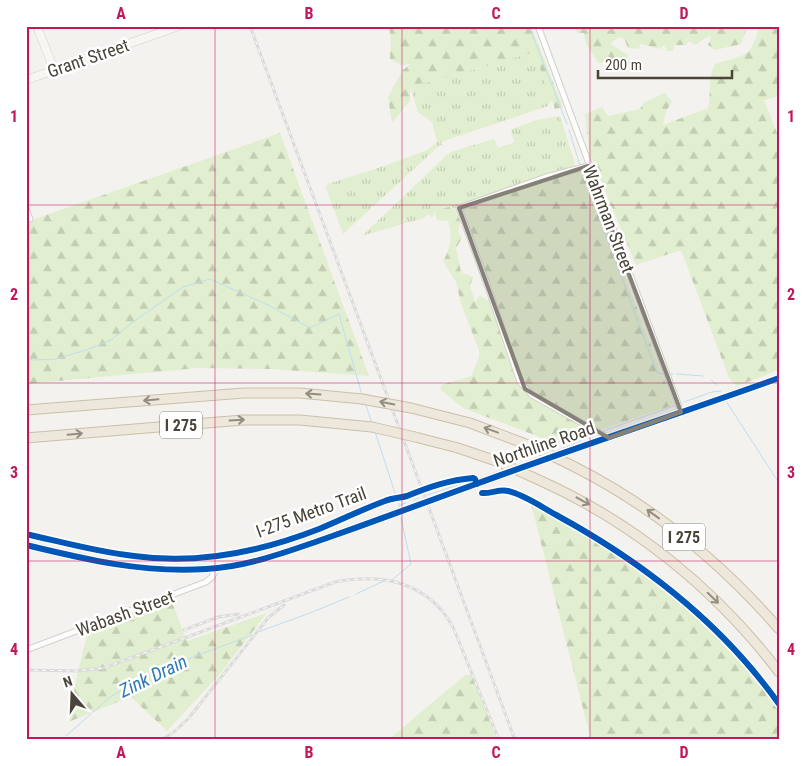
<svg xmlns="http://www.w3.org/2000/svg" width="805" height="766" font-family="'Roboto Condensed',sans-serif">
<defs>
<pattern id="grass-tufts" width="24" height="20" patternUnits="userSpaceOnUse" patternTransform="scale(1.25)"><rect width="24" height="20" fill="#e1eecf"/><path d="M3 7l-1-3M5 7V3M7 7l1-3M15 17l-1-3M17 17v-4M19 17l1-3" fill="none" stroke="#c3cdb2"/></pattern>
<pattern id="forest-firs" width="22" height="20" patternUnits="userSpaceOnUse" patternTransform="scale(1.25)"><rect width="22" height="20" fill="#e1eecf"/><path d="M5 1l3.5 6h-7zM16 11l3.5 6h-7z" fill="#c3cdb2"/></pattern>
</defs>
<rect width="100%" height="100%" fill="#f4f2ee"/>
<path fill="url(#grass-tufts)" d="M534 52 552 100 548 106 441 142 442 145 439 146 343 234 326 188 328 184 387 165 427 150 437 142 432 122 418 112 410 86 438 80Z
M560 116 577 171 506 194 501 195 462 210 449 207 437 210 432 217 428 214 424 218 362 236 450 152 494 139 498 148 515 142 511 134 512 129 537 120Z"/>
<path fill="url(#forest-firs)" d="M389 26H531L563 107 555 109 534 52 438 80 410 86V101L392 123 388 97 403 70 410 64 401 65 390 59 391 42Z
M573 26H748L741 44 715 50 708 45 711 37 709 36 695 45 689 41 686 45H674L673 51H667L664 45 660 49 641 44 638 49 628 48 624 38 619 37 610 44 628 55 627 59 631 62 627 67 615 60 598 63 586 44 584 33H578Z
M760 26H779V96L764 100 779 138V207L776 209 779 219V370L737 386 729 378 681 250 636 265 589 152 585 114 602 107 608 116 640 109 643 103 665 93 672 102 666 111 663 125 708 108C711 95 708 78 714 66 717 60 743 61 751 48 755 42 757 33 760 26Z
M280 133 369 376 272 369 198 368 26 384V222Z
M584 169 674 405 558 444 463 408 441 390V385L471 376 479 357V350L461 304 456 282 443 261C451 248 453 235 448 221L437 220 435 214 437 210 449 207 455 209 460 222 458 232 462 238 456 248 461 272 473 277 470 286 475 302 480 295 488 301 490 291 463 209 501 195 506 194 562 175Z
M531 504 617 555 688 609 725 644 759 683 779 711V740H591Z
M171 600 187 641 267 613 219 675 167 731 131 697 68 722 77 675 88 632Z
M465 675H472L497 740H388Z"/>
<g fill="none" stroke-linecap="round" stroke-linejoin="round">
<path stroke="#c0ddf1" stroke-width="1" d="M529 26 567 124
M569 130 580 165
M582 171 657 373 664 374
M26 357 32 360 56 359 89 349 111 340 133 322 183 287 210 279 268 305 310 328 339 314 362 395
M671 374H673
M677 374 703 376
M711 380 717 385
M726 401 779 483
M684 402 712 392 721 391
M365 403 372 423
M603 431 674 406
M375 432 396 496
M554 452 596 434
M478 479 489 475
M427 495 473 480
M397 499 400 508
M413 500 419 498
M400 505 406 503
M392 580 411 564 401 518
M356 594 386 580
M258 632 310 613 349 597
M66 736 110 697 158 670 252 635"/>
<g stroke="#d2d0cb" stroke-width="7">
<path id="street" d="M538 26 681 412
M588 166 546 177 459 208 488 287 520 382 532 395 609 438
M26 209 30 219
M26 650 206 582 212 577 217 568"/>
</g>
<g stroke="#d3cfc5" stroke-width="9">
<path id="secondary" d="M37 26 54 70
M26 80 179 26
M26 545C88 560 142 573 206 569 247 567 286 552 324 539 375 521 426 502 476 484 577 447 679 414 779 378"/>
</g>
<g stroke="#ccbfa9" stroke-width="11">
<path id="highway" d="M411 408 470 423 536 448
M26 410 244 393H300L362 399
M415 437 458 448 499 462
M26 438 243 420H300L372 427
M573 466C652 506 721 562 779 629
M539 480C633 522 717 590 779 672"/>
</g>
<use href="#street" stroke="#fdfdfc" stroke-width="5"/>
<use href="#secondary" stroke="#f7f6f1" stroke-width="8"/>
<use href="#highway" stroke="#ede8db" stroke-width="9"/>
<g stroke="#dbdbda" stroke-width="3">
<path id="rail" d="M250 26 515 740
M184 630 218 617 238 614
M26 670 76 671 104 668 335 582C383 573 428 582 453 627L499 740
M163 739 175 731 188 719 268 618 284 605"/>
</g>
<use href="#rail" stroke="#fff" stroke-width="1" stroke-dasharray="4" stroke-linecap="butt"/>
<g stroke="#ccbfa9" stroke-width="11" stroke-linecap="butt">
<path id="highway-bridge" d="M362 399 411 408
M372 427 415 437
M536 448 573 466
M499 462 539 480"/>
</g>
<use href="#highway-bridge" stroke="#ede8db" stroke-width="9"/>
<g stroke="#fff" stroke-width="9">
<path id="cycleway" d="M482 493C490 494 499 489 508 491 525 495 543 508 558 516 644 563 722 624 779 704
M26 534C62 542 97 552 134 556 197 565 260 552 319 529 341 520 363 509 385 501 392 498 400 498 407 496 429 487 449 480 473 478L475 479 477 484
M26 545C88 560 142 573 206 569 247 567 286 552 324 539 375 521 426 502 476 484 577 447 679 414 779 378"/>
</g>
<use href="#cycleway" stroke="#0057b8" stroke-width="6"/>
</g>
<defs><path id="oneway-shaft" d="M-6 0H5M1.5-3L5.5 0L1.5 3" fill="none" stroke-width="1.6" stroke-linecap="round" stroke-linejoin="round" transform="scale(1.25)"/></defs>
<g stroke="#948e82">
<use href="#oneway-shaft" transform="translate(313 394) rotate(-176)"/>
<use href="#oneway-shaft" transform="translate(151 400) rotate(175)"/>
<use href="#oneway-shaft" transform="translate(387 403) rotate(-169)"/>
<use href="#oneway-shaft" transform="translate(237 420) rotate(-3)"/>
<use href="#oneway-shaft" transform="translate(491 430) rotate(-160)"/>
<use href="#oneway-shaft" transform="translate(75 434) rotate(-5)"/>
<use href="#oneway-shaft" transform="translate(583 501) rotate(29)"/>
<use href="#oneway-shaft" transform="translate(653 514) rotate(-144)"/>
<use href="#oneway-shaft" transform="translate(713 598) rotate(44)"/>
</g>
<path fill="#868178" fill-opacity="0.2" stroke="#868178" stroke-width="4" stroke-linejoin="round" d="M588 166 681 412 609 438 525 389 459 208Z"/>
<path fill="none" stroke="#c2185b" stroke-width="1" stroke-opacity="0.55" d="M215 26V740M402 26V740M590 26V740M26 205H779M26 383H779M26 561H779"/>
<g text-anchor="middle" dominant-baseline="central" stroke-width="5" stroke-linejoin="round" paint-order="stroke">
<g fill="#fff" stroke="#817c74" stroke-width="1">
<rect x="160" y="411.5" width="42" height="27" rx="4"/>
<rect x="663" y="523.5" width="42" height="27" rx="4"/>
</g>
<g font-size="16" font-weight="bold" fill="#4b4439">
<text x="181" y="425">I 275</text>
<text x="684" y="537">I 275</text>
</g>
<g font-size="18" fill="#4b4439" stroke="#fff">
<text transform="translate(88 58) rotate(-19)">Grant Street</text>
<text transform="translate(609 219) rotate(69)">Wahrman Street</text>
<text transform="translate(544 444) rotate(-19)">Northline Road</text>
<text transform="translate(311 512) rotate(-20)">I-275 Metro Trail</text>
<text transform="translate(125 613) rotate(-20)">Wabash Street</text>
</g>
<g font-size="19" font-style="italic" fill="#2e7ab2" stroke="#fff">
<text transform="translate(153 676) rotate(-26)">Zink Drain</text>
</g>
</g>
<rect width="805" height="766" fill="none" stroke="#ffffff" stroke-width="55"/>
<g transform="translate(72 694) rotate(341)" stroke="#ffffff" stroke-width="4" paint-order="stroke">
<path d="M0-4L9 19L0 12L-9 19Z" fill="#4b4439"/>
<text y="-8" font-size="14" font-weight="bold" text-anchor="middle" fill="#4b4439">N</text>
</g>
<path d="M598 70v8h134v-8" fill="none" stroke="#4b4439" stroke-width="2.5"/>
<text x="605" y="70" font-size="15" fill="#4b4439" stroke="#ffffff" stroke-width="4" paint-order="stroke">200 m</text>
<rect x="28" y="28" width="750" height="710" fill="none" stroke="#c2185b" stroke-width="2"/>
<g font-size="16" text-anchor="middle" font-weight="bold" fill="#c2185b">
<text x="121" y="19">A</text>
<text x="309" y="19">B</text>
<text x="496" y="19">C</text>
<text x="684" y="19">D</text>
<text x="14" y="122">1</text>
<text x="791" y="122">1</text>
<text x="14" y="300">2</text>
<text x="791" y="300">2</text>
<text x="14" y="478">3</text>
<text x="791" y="478">3</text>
<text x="14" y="655">4</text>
<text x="791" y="655">4</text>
<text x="121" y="758">A</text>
<text x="309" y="758">B</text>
<text x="496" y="758">C</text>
<text x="684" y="758">D</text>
</g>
</svg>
